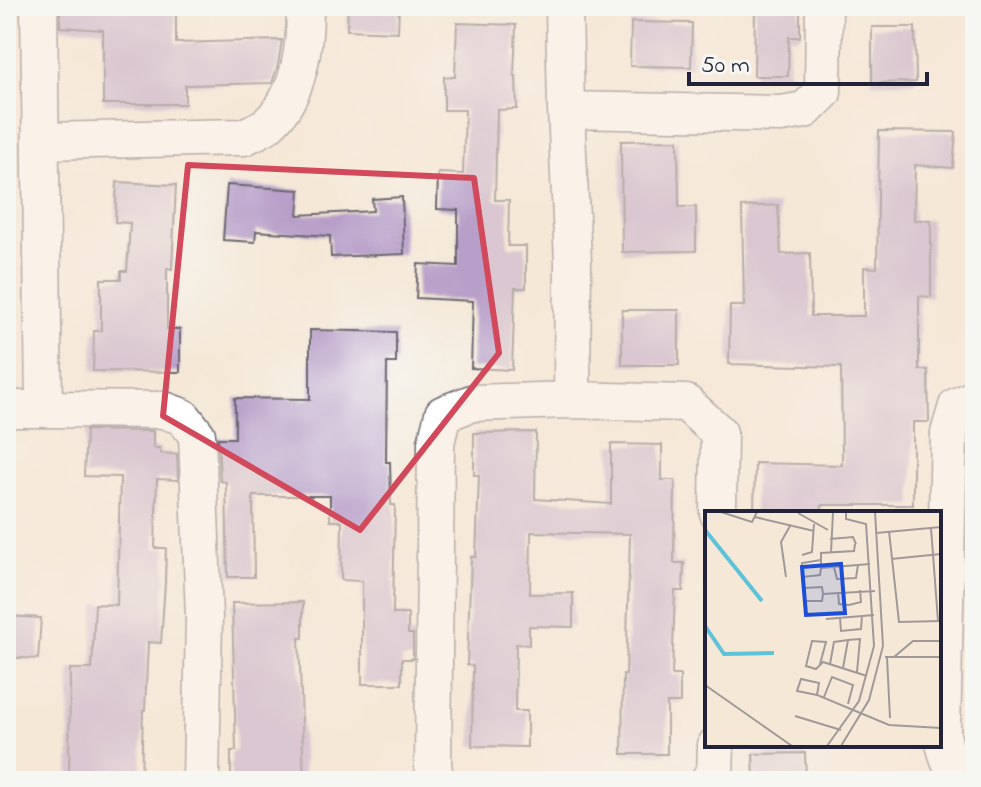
<svg xmlns="http://www.w3.org/2000/svg" width="981" height="787" font-family="'Indie Flower',sans-serif">
<rect width="100%" height="100%" fill="#f6f6f2"/>
<filter id="ink" filterUnits="userSpaceOnUse"><feTurbulence type="fractalNoise" baseFrequency=".0125" numOctaves="2"/><feDisplacementMap in="SourceGraphic" scale="16" xChannelSelector="R" yChannelSelector="G"/><feConvolveMatrix kernelMatrix="1 2 1 2 8 2 1 2 1" color-interpolation-filters="sRGB"/></filter>
<filter id="wash" filterUnits="userSpaceOnUse"><feTurbulence type="fractalNoise" baseFrequency=".006" numOctaves="4" result="noise"/><feDisplacementMap in="SourceGraphic" scale="32" xChannelSelector="R" yChannelSelector="G"/><feGaussianBlur stdDeviation="1.8" result="paint"/><feColorMatrix in="noise" values="0 0 0 0 0 0 0 0 0 0 0 0 0 0 0 0 0 1.4 0 .05"/><feComposite in="paint" operator="in"/></filter>
<g filter="url(#wash)">
<rect width="100%" height="100%" fill="#f5e8d7"/>
<g id="blocks">
<path fill="#b89fc9" d="M60 6H176V43L282 40 278 65 272 83 185 85V104H103V30L60 27Z
M348 6H399L398 32 347 30Z
M755 7H800V37H789L788 76H754Z
M631 22 692 23 691 67 630 66Z
M457 23 516 25 514 76H516L517 109 497 110 495 200H509L508 246H526V288H515L512 370 471 368 473 301 416 298 418 264 458 266V210L437 209 438 173 463 174 465 110H444V77H455Z
M872 27H915L916 82 872 83Z
M879 131 956 132 953 168 915 165 914 220H931V297L919 296V370H928L929 422H913V505H822L821 513H754L755 463 842 465 841 367 729 364 730 306H744L742 207 778 205 781 254 810 253 811 316H864V267L877 268Z
M678 140 679 207H696V251L622 252 621 141Z
M117 182 176 185 172 269 167 268V329H180V372L93 371 94 331H101V279H121V271H127L130 223 115 222Z
M227 185 300 190 298 215 373 211 372 199 402 197 404 254 331 257 330 236 256 231 255 242 223 240Z
M622 310H679V365H622Z
M310 330 396 332V363H387L386 462H390L391 505H395L393 614H408V634H413V659H402V684H362V581L341 580 342 521H330V496H253L254 577H228L226 482 220 481 218 438H235V398L310 399Z
M86 430 153 431V448H160V453L177 454 178 480 157 479 155 548H166L165 582 161 643 148 642 145 710H143L141 781H69L70 669H92L95 604 117 605 120 477 84 476Z
M536 432 535 499 611 504V444L662 445V480H675L674 563H684L683 591H675L672 675H680V703H667V754H622L623 675H626L630 534 531 532 530 594 573 593V627L529 626V645L516 644 515 711H527V747L472 746 473 666 467 665 471 557H476L479 475H474V433Z
M303 602V638H299L304 781H231V751H236L232 603Z
M6 616 41 618 38 659 6 657Z
M805 753 806 781H754L753 754Z"/>
</g>
</g>
<g filter="url(#ink)">
<use href="#blocks" fill-opacity="0" stroke="#6c6772" stroke-width="2"/>
<g fill="none" stroke-linecap="round" stroke-linejoin="round">
<g stroke="#6c6772" stroke-width="39">
<path id="street" d="M39 6 44 409 164 410 183 417 197 435 204 617 201 781
M564 6 566 110 573 262 572 400
M566 110 781 114 805 110 823 92 824 6
M41 141 244 137C251 133 260 130 267 125 300 97 305 47 305 6
M6 409H44
M436 781 433 766 436 443 443 414 472 403 572 400 686 403 719 433 718 513
M708 781 715 775 716 745
M972 781C950 773 946 754 942 734L949 433 957 406 975 398"/>
</g>
<use href="#street" stroke="#fff" stroke-width="36"/>
</g>
</g>
<path d="M0 0H981V787H0ZM188 165 474 178 499 353 360 530 163 416Z" fill="#f5e8d7" fill-opacity=".55" fill-rule="evenodd"/>
<path fill="none" stroke="#d1495b" stroke-width="6" stroke-linejoin="round" d="M188 165 474 178 499 353 360 530 163 416Z"/>
<g transform="translate(705 511)">
<rect width="236" height="236" fill="#f5e8d7"/>
<path fill="none" stroke="#5dc3da" stroke-width="4" d="M0 19 57 90M0 115 19 143 69 142"/>
<path fill="none" stroke="#a19999" stroke-width="2" d="M16 1 47 11 52 1M93 2 123 19M50 6 109 20M226 17 233 110M184 20 194 111 236 110M171 22 236 16M125 28 148 26 151 33M126 42 128 1M97 44 107 41 109 13M186 48 236 43M116 49 97 52 98 66 115 64 116 57 165 53M116 53V42L149 40 150 33M129 56 132 68 151 67 153 54M81 66 76 31 85 15M133 81 134 93 144 94 156 91 155 79M118 83 117 90H99L100 77 117 76 118 83 170 80M135 107 136 120 156 118 157 105M121 108 169 104M180 146H236M182 146 185 207M189 146 208 130H236M115 153 121 131 107 130 101 155 111 158 118 151 162 165M125 153 129 131 143 129M138 157 143 129 155 128 152 161M0 174 87 235M112 184 92 180 96 168 114 172 112 184 184 214 236 217M119 186 127 166 148 174 143 193M90 205 136 219M122 235 154 190 169 135 161 13 141 8V1M136 235 164 189 178 135 170 1"/>
<path fill="#1d4ed8" fill-opacity="0.15" stroke="#1d4ed8" stroke-width="4" d="M136 53 140 102 101 104 97 56Z"/>
<rect width="236" height="236" fill="none" stroke="#22223b" stroke-width="4"/>
</g>
<rect width="981" height="787" fill="none" stroke="#f6f6f2" stroke-width="32"/>
<path d="M689 72v12h238v-12" fill="none" stroke="#22223b" stroke-width="4"/>
<text x="701" y="72" font-size="24" fill="#22223b" stroke="#f6f6f2" stroke-width="6" paint-order="stroke">50 m</text>
</svg>
